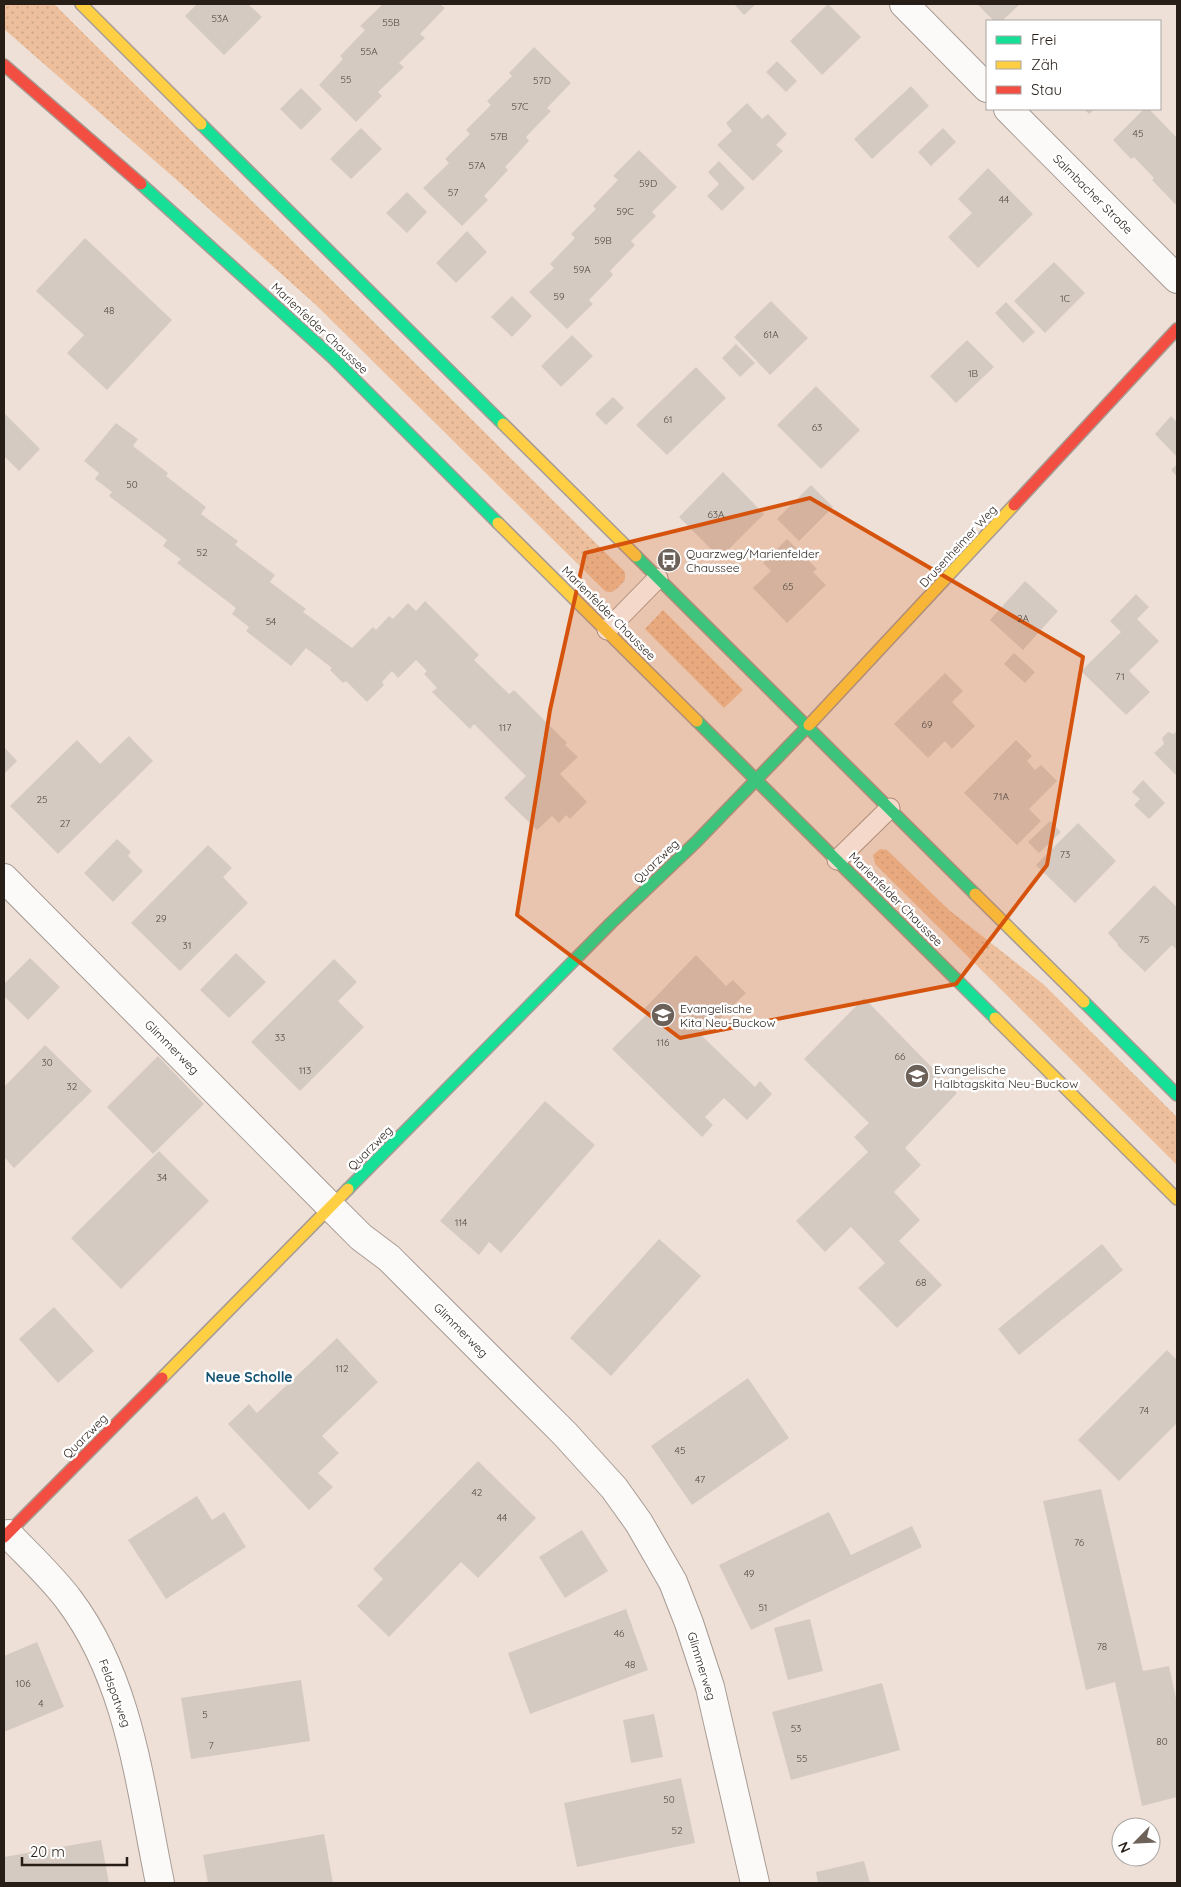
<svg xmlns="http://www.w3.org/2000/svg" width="1181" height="1887" font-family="Quicksand,sans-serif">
<defs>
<pattern id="grass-dots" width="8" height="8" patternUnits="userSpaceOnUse" patternTransform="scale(1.25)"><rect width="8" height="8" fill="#edbf9c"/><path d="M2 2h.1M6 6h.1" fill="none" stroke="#cba486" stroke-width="1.8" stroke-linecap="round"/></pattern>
</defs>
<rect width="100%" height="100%" fill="#eee0d6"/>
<path fill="url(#grass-dots)" d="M4 4H54L625 572V580C619 586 614 595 605 591L316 305 179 182 4 29Z
M663 610 743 690 724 708 645 629Z
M880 849 887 850 949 910 1043 984 1177 1117V1165L875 864 873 855Z"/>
<path fill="#d5cac2" d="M197 4H248L262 17 224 55 185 16Z
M383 4H442L441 5 445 8 420 34 425 38 399 63 404 67 378 92 382 96 356 122 319 85 343 59 340 56 365 30 360 26Z
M734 4H756L744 15Z
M828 4 861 37 822 75 790 41Z
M977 4H1020L1002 21H994Z
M534 47 571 83 547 108 551 111 526 137 529 141 505 167 508 170 484 196 488 200 462 226 423 188 449 163 445 159 470 134 466 130 491 105 487 101 512 76 509 73Z
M777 61 797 81 786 92 766 72Z
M911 86 929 106 872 159 854 139Z
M301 88 322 109 301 130 280 109Z
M747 103 762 119 768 114 787 134 776 145 783 151 753 181 717 145 732 131 726 123Z
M1084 109H1095L1089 114Z
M1144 109H1149L1177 138V206L1152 180 1154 178 1134 157 1131 159 1113 140Z
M361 128 382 149 351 179 330 159Z
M943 128 956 142 931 166 918 152Z
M639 150 677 187 652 212 656 216 631 241 635 245 610 271 613 275 589 300 593 304 567 329 529 292 554 268 550 264 575 238 571 234 596 209 593 206 618 180 613 176Z
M719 161 745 188 722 211 707 196 719 184 708 172Z
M988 168 1033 214 978 268 948 237 972 213 958 199Z
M407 192 427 212 407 233 386 213Z
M467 231 487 252 456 283 436 263Z
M85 238 172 320 107 390 67 353 84 335 36 291Z
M1054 262 1085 293 1045 333 1014 301Z
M512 296 532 316 512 337 491 317Z
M771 301 808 338 770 375 734 337Z
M1006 302 1035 332 1023 343 995 313Z
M572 335 593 356 561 387 541 366Z
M967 340 994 367 956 403 930 376Z
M736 344 755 363 740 377 722 358Z
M696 367 726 398 667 455 636 425Z
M816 386 860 430 821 469 777 425Z
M613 397 624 408 606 425 595 414Z
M4 413 40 449 19 471 4 456Z
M1171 416 1177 422V457L1155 434Z
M116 423 138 439 133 446 168 473 166 476 206 507 201 514 238 541 235 545 275 575 270 582 306 609 303 612 352 648 373 627 376 630 389 616 393 619 408 603 416 611 425 601 479 655 474 660 509 694 514 690 567 743 565 745 578 757 560 774 587 802 570 819 566 815 559 823 552 816 537 830 504 798 526 776 474 724 470 729 432 692 437 688 424 674 427 671 416 660 398 678 392 671 382 682 384 685 367 702 346 681 343 683 330 670 332 668 306 648 291 666 246 631 249 627 232 614 236 608 177 563 181 559 163 546 167 540 109 496 112 492 95 479 99 473 84 461Z
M1177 464V477L1171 470Z
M723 472 764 514 720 558 679 517Z
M811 485 833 507 799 541 777 519Z
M787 539 817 569 813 572 826 585 787 623 753 588 771 571 763 563Z
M1025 581 1058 611 1023 650 990 620Z
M1136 594 1149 607 1137 619 1159 641 1129 671 1150 692 1126 715 1081 671 1121 632 1110 621Z
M1014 653 1035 672 1025 683 1004 664Z
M945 673 963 691 952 702 975 726 952 749 945 741 928 758 894 724Z
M1177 730V776L1154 753 1164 744 1162 738 1168 732 1174 734Z
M129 736 153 761 58 854 10 806 77 740 100 764Z
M1016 740 1032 756 1027 761 1035 770 1041 765 1057 781 1029 809 1041 821 1017 845 964 793Z
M4 747 17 761 4 774Z
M1143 780 1165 803 1149 819 1134 805 1140 799 1132 792Z
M1050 821 1061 832 1039 853 1028 842Z
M1078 823 1116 861 1075 903 1036 865Z
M117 839 131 852 128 856 143 871 113 902 84 873Z
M208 845 232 868 223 877 248 903 180 971 131 923Z
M1154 885 1177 907V950L1172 945 1145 972 1117 945 1118 944 1108 933Z
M236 953 266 982 229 1018 200 990Z
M696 955 726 986 733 980 746 993 702 1036 755 1087 760 1081 772 1094 747 1120 724 1098 705 1117 713 1125 702 1137 612 1049 648 1013 644 1009Z
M30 958 60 987 28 1020 4 996V984Z
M334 959 357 982 338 1001 364 1027 300 1091 251 1042Z
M864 998 957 1093 905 1148 921 1165 894 1192 920 1220 899 1241 942 1285 897 1328 858 1288 885 1263 851 1227 825 1252 796 1221 868 1152 854 1137 869 1123 804 1059Z
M45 1045 92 1091 14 1168 4 1157V1087Z
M158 1056 204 1104 153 1154 107 1107Z
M545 1101 595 1145 501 1253 489 1242 479 1255 440 1221Z
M159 1151 209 1201 121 1289 71 1238Z
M659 1239 701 1276 611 1376 570 1338Z
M1102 1244 1123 1270 1019 1355 998 1329Z
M54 1307 94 1351 58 1383 19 1339Z
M337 1338 378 1382 322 1436 339 1453 318 1473 333 1487 309 1510 228 1424 249 1404 257 1413Z
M1167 1350 1177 1360V1423L1119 1481 1078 1440Z
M748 1378 789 1438 692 1505 651 1446Z
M478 1461 536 1518 478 1578 461 1562 389 1637 357 1606 383 1579 373 1569Z
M1101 1489 1143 1671 1169 1666 1177 1703V1797L1142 1806 1115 1682 1086 1690 1043 1501Z
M197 1496 212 1520 224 1512 246 1547 166 1599 128 1540Z
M829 1512 851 1555 912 1526 922 1547 751 1630 719 1565Z
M582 1530 608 1571 565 1598 539 1557Z
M626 1609 648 1670 530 1714 508 1653Z
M810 1619 823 1671 788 1680 774 1628Z
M37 1642 64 1707 4 1732V1656Z
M301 1680 310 1741 191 1759 181 1698Z
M882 1683 900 1750 791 1780 772 1712Z
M654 1714 663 1757 631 1763 623 1720Z
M681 1778 695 1843 577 1867 564 1803Z
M324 1834 333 1883H208L203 1855Z
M101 1840 109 1883H4V1857Z
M864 1861 870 1883H818L816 1872Z"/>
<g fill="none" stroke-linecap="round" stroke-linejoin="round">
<g stroke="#a69b94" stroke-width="21">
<path id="lane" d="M607 630 658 578
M837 860 890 808"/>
</g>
<g stroke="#a69b94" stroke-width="30">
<path id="street" d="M904 4 987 88
M1008 109 1177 279
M4 878 331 1207 361 1237 389 1258 565 1434 614 1488 639 1523 673 1582 689 1623 710 1687 755 1883
M8 1534C28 1555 52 1577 69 1600 130 1681 140 1787 160 1883"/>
</g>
<g stroke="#a69b94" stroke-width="14">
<path id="fast" d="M201 124 503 424
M141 184 332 357 498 523
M636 556 975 894
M697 721 995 1018
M1084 1002 1177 1095
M348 1189 611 923 696 842 809 725"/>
</g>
<g stroke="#a69b94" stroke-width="14">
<path id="slow" d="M81 4 201 124
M503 424 636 556
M498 523 697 721
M809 725 1014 505
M975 894 1084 1002
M995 1018 1177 1199
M162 1378 348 1189"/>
</g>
<g stroke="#a69b94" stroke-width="14">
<path id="jam" d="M4 65 141 184
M1014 505 1177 329
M4 1537 162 1378"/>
</g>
<use href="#lane" stroke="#fcfaf9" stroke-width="19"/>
<use href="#street" stroke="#fcfaf9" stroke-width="28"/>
<use href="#fast" stroke="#16e098" stroke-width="11"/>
<use href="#slow" stroke="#ffcf43" stroke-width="11"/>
<use href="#jam" stroke="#f24e42" stroke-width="11"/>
</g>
<path fill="#d5530d" fill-opacity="0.2" stroke="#d5530d" stroke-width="4" stroke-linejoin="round" d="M810 498 1083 657 1047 865 956 984 680 1038 517 915 550 710 585 553Z"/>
<defs>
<g id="bus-disc" transform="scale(1.25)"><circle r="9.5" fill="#6d625a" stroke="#fff"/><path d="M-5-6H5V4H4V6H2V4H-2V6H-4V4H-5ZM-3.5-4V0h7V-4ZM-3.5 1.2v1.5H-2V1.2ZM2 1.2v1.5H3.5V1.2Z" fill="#fff"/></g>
<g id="school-disc" transform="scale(1.25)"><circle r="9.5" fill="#6d625a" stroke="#fff"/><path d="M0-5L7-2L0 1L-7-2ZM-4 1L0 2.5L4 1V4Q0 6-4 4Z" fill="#fff"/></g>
</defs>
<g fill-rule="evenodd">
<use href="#bus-disc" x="669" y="560"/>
<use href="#school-disc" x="663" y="1015"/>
<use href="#school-disc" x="917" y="1076"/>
</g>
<g text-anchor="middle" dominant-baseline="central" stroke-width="5" stroke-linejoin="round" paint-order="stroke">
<g font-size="10" fill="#524942">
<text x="220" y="18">53A</text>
<text x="391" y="22">55B</text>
<text x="369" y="51">55A</text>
<text x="346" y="79">55</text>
<text x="542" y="80">57D</text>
<text x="520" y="106">57C</text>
<text x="1138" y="133">45</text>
<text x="499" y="136">57B</text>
<text x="477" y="165">57A</text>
<text x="648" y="183">59D</text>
<text x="453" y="192">57</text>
<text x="1004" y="199">44</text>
<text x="625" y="211">59C</text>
<text x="603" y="240">59B</text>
<text x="582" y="269">59A</text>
<text x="559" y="296">59</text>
<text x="1065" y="298">1C</text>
<text x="109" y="310">48</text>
<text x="771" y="334">61A</text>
<text x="973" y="373">1B</text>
<text x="668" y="419">61</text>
<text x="817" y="427">63</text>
<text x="132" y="484">50</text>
<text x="716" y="514">63A</text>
<text x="202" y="552">52</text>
<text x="788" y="586">65</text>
<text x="1023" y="618">2A</text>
<text x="271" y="621">54</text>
<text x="1120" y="676">71</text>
<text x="927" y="724">69</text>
<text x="505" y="727">117</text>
<text x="1001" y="796">71A</text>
<text x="42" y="799">25</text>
<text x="65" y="823">27</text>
<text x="1065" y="854">73</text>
<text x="161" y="918">29</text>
<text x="1144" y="939">75</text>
<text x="187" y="945">31</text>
<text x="280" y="1037">33</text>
<text x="663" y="1042">116</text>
<text x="900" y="1056">66</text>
<text x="47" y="1062">30</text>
<text x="305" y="1070">113</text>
<text x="72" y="1086">32</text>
<text x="162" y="1177">34</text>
<text x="461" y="1222">114</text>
<text x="921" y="1282">68</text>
<text x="342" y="1368">112</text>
<text x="1144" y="1410">74</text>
<text x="680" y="1450">45</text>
<text x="700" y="1479">47</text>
<text x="477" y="1492">42</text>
<text x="502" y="1517">44</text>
<text x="1079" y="1542">76</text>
<text x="749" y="1573">49</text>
<text x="763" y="1607">51</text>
<text x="619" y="1633">46</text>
<text x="1102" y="1646">78</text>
<text x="630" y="1664">48</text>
<text x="23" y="1683">106</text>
<text x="41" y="1703">4</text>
<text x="205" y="1714">5</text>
<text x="796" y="1728">53</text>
<text x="1162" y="1741">80</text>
<text x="211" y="1745">7</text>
<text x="802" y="1758">55</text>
<text x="669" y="1799">50</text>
<text x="677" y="1830">52</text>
</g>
<g font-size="12" fill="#271e17" stroke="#fff">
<text transform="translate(1093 194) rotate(45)">Salmbacher Straße</text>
<text transform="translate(320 328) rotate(43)">Marienfelder Chaussee</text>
<text transform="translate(958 546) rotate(-47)">Drusenheimer Weg</text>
<text transform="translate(609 613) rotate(45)">Marienfelder Chaussee</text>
<text transform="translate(656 861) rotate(-44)">Quarzweg</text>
<text transform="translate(896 899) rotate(45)">Marienfelder Chaussee</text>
<text transform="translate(172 1047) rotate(45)">Glimmerweg</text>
<text transform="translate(370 1148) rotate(-45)">Quarzweg</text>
<text transform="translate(461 1330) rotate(45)">Glimmerweg</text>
<text transform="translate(85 1436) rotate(-45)">Quarzweg</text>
<text transform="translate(702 1666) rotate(73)">Glimmerweg</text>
<text transform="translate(115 1693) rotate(70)">Feldspatweg</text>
</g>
<g font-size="12" fill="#271e17" stroke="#fff" text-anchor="start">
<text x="686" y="553">Quarzweg/Marienfelder<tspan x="686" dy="14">Chaussee</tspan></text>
<text x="680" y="1008">Evangelische<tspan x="680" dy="14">Kita Neu-Buckow</tspan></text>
<text x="934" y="1069">Evangelische<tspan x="934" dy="14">Halbtagskita Neu-Buckow</tspan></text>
</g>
<g font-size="14" font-weight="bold" fill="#145372" stroke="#fff">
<text x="249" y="1377">Neue Scholle</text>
</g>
</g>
<rect width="1181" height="1887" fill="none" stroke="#271e17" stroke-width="10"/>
<rect x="986" y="20" width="175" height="90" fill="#ffffff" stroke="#a9a5a2"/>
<rect x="996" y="36" width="25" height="8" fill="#16e098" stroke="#a9a5a2"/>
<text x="1031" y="45" font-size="15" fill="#271e17">Frei</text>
<rect x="996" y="61" width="25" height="8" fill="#ffcf43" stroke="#a9a5a2"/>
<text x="1031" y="70" font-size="15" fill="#271e17">Zäh</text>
<rect x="996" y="86" width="25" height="8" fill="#f24e42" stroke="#a9a5a2"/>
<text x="1031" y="95" font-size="15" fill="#271e17">Stau</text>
<g transform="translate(1136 1842) rotate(246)"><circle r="24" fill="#ffffff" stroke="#a9a5a2"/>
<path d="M0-4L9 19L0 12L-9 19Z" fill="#6d625a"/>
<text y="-8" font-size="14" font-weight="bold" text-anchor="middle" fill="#271e17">N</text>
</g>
<path d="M22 1857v8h105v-8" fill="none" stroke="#271e17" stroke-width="2.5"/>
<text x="30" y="1857" font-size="15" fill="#271e17" stroke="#ffffff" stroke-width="4" paint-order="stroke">20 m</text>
</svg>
